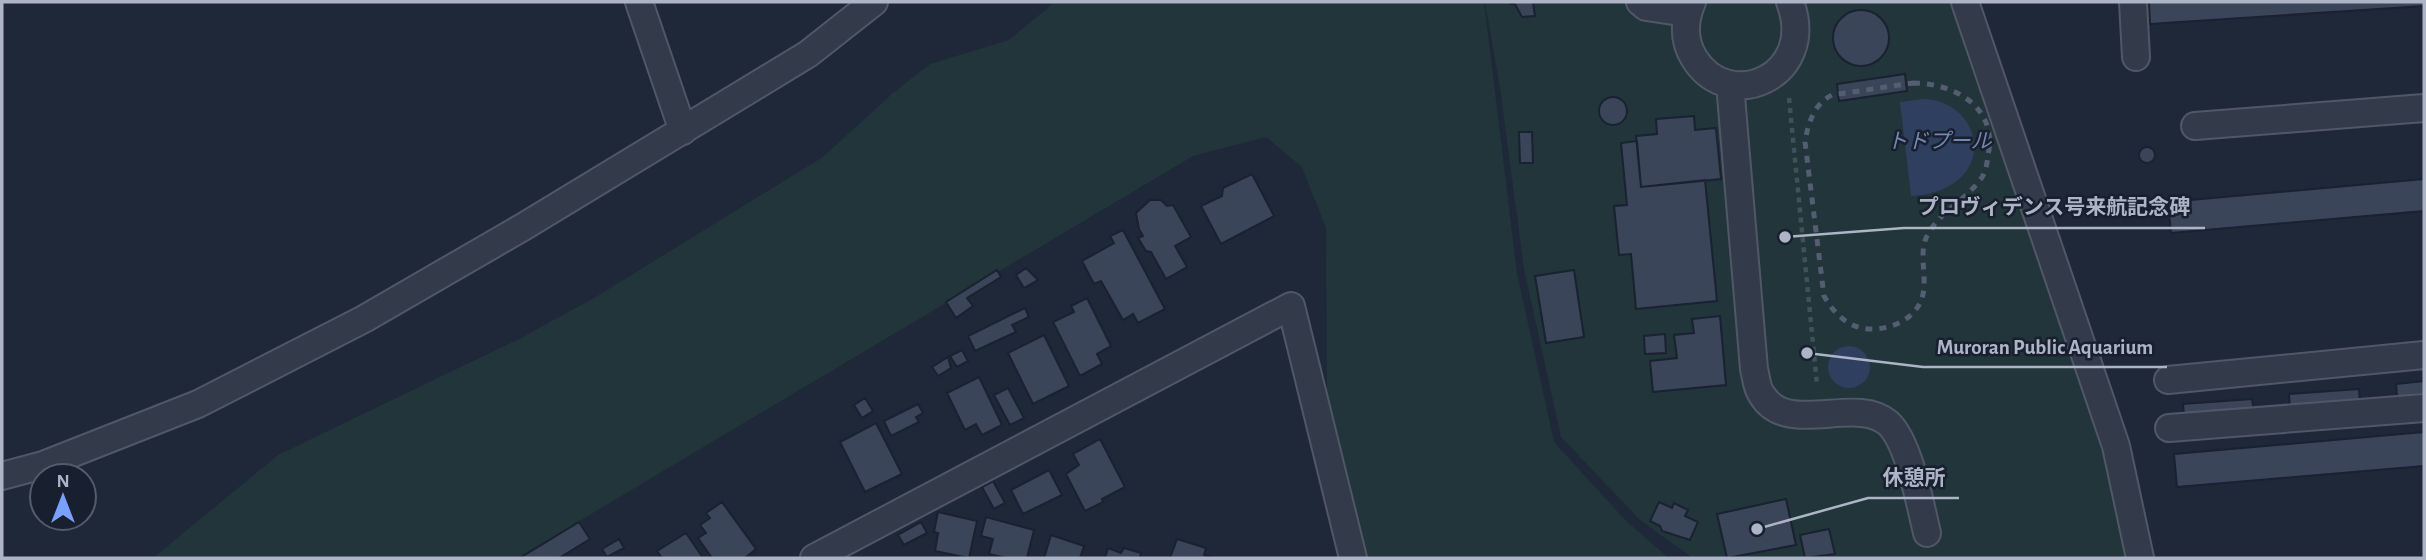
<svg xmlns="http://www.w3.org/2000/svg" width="2426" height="560" font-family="'Alegreya Sans','Noto Sans JP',sans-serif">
<rect width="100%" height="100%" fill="#1f2839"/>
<path fill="#21353a" d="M1055 2H1484L1517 273 1554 442 1626 521 1669 558H1366L1327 393 1326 228 1302 167 1266 137 1193 156 517 558H153L278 455 519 339 594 298 823 157 894 92 930 64 1009 40Z
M1485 2H1952L2105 454 2127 558H1693L1640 520 1561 437 1524 269 1500 88Z"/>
<path fill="#2f3f60" d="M1923 99C1967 99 1993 150 1958 180 1945 191 1927 195 1911 196L1900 102Z
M1828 367a21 21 0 1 1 42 0a21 21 0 1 1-42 0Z"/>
<path fill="#3b4559" stroke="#1a2130" stroke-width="2" d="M1510 2H1533L1535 16 1522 17 1515 4H1510Z
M2149 2H2424V6L2150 24Z
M1833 38a28 28 0 1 1 56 0a28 28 0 1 1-56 0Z
M1905 74 1907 91 1839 101 1837 84Z
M1599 111a14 14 0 1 1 28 0a14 14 0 1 1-28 0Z
M1694 116 1695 130 1716 128 1721 179 1641 187 1636 136 1657 134 1656 119Z
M1519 132H1532L1533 163H1520Z
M1637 141 1641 187 1705 180 1717 301 1636 309 1631 254 1619 255 1614 206 1627 205 1621 143Z
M2139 155a8 8 0 1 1 16 0a8 8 0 1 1-16 0Z
M1252 174 1274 216 1221 244 1201 206 1222 196 1223 188Z
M2424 179V211L2171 233 2168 202Z
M1150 200H1161L1167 206 1173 205 1191 237 1175 246 1187 267 1166 279 1151 252 1146 251 1138 238 1143 236 1139 229 1136 213Z
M1123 230 1165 309 1138 323 1133 314 1123 320 1101 281 1094 284 1082 261 1114 243 1110 236Z
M1026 268 1038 280 1024 288 1016 275Z
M997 270 1001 277 967 298 973 306 956 318 946 302Z
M1574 270 1584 337 1546 343 1535 276Z
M1087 298 1111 346 1097 354 1102 364 1080 376 1053 322 1074 312 1071 306Z
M1025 308 1029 317 1012 325 1016 332 975 351 968 336Z
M1720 316 1726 385 1653 392 1650 361 1677 358 1674 335 1694 333 1692 319Z
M1665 334 1666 353 1645 354 1644 336Z
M1044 335 1069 386 1033 404 1008 353Z
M962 350 968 361 957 367 950 356Z
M948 357 951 368 938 376 932 367Z
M979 377 1002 425 982 435 976 424 965 430 947 393Z
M2424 381V394L2397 397 2396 384Z
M1008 388 1024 418 1010 425 994 395Z
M2359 389 2360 404 2290 410 2289 394Z
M865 398 873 411 862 418 854 405Z
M2252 399 2254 410 2184 416 2183 404Z
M918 404 923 413 916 417 919 422 891 436 884 421Z
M876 423 902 474 865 492 840 442Z
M2424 432V466L2177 487 2174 454Z
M1100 439 1125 487 1102 499 1103 502 1085 511 1066 474 1079 465 1073 454Z
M1049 470 1062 495 1023 514 1011 490Z
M993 481 1005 503 994 509 982 487Z
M1786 499 1796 545 1727 558 1717 514Z
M722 502 756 549 745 558H712L698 538 706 533 700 525 710 518 706 513Z
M1659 502 1672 508 1674 503 1688 510 1685 516 1698 522 1690 540 1662 531 1660 526 1650 521Z
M938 512 977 521 969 558 935 551 938 533 934 532Z
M986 517 1034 530 1027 558H1006L989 554 993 539 981 536Z
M579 522 590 539 559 558H520Z
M921 522 927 533 904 545 898 535Z
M1829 529 1835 554 1805 558 1800 535Z
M686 533 703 558H662L657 551Z
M1051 535 1084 546 1080 558H1044Z
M619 539 624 548 607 557 602 549Z
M1177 539 1206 548 1204 555 1213 558H1170Z
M1108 548 1121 553 1124 548 1141 553 1140 558H1105Z"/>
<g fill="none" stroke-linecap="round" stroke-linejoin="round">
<g stroke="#505767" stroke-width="30">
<path id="street" d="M639 2 683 131
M1640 2 1646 7 1687 13
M1692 2C1684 21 1683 40 1694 58 1729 115 1818 76 1790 2
M1965 2 2116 446 2140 558
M2133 2 2136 57
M1730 84 1754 369C1756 377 1757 389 1762 395 1787 437 1856 395 1888 423 1909 442 1920 504 1927 533
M2195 126 2424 108
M2168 380 2424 355
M2169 428 2424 408
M2 476 43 465 198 404 364 319 523 227 808 54 874 2
M814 558 1291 306 1353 558"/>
</g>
<path stroke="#3e5257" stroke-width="4.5" stroke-dasharray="5 5" stroke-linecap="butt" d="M1789 98 1817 385"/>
<use href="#street" stroke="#333a49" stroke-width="26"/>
<path stroke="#545d71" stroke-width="5" stroke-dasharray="7 7" stroke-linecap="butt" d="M1913 83C1952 83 1995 105 1989 150 1987 160 1987 172 1980 180 1964 202 1938 212 1926 238 1920 254 1925 269 1924 285 1924 313 1899 328 1874 329 1850 330 1835 315 1824 296L1805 142C1808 123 1814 104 1832 95Z"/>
</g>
<g text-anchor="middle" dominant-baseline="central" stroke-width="5" stroke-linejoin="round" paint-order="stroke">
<g font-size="21" font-style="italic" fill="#7387b1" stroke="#181f2e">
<text x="1939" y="141">トドプール</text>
</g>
</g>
<path fill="none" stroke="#adb4c6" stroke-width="2.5" d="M1785 237L1904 228H2205M1807 353L1923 367H2167M1757 529L1868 498H1959"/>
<g fill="#adb4c6" stroke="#181f2e" stroke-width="2.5">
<circle cx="1785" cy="237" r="7"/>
<circle cx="1807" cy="353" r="7"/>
<circle cx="1757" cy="529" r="7"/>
</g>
<g font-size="21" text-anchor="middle" font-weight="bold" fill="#adb4c6" stroke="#181f2e" stroke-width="5" stroke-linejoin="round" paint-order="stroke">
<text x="2054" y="214">プロヴィデンス号来航記念碑</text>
<text x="2045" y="354">Muroran Public Aquarium</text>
<text x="1914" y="485">休憩所</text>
</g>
<rect width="2426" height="560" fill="none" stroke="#adb4c6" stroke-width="7"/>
<g transform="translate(63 497)"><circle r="33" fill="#181f2e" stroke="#545b6b" stroke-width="2"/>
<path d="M0-5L12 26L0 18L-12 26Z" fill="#7aa0fe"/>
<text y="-10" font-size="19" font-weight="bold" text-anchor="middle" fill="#adb4c6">N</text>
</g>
</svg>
